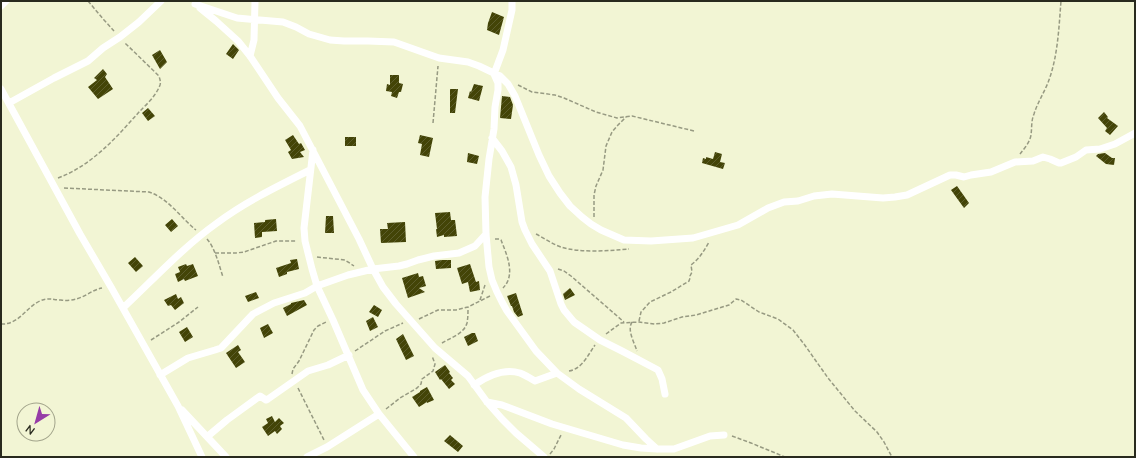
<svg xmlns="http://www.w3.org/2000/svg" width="1136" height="458" font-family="'Nunito Sans',sans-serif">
<defs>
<pattern id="building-hatch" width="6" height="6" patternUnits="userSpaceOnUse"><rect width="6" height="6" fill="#434407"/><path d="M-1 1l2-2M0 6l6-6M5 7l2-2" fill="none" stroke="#5c5d2b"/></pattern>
</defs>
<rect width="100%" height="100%" fill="#f2f5d4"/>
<path fill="url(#building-hatch)" d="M492 12 504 17 499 35 487 30 488 23Z
M233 44 239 50 233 59 226 54Z
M160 50 167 62 160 69 152 55Z
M103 69 107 74 105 77 113 89 98 99 88 87 97 80 94 78Z
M390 75H399V83L403 84 401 92H399L397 98 391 96 392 92 386 91 387 84 390 85Z
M474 84 483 86 479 101 468 98 470 91 471 92Z
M450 89H458L455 113H450Z
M502 96 510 97 513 105 511 119 500 118Z
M148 108 155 116 148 121 142 113Z
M1104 112 1108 117 1107 118 1118 126 1110 135 1105 131 1107 128 1098 118Z
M293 135 299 144 301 143 305 150 300 152 304 157 292 159 288 152 291 150 285 140Z
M420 135 433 138 429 157 420 155 422 144 418 143Z
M345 137H356V146H345Z
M715 152 722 154 720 162 725 163 723 169 702 163 703 158 706 159V157L713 159Z
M468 153 479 156 477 164 467 162Z
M1105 153 1112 158H1115L1114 165 1106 164 1096 156 1098 154Z
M957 186 969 203 964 208 951 190Z
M450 212 451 220H455L457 236 444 237V235L437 237 436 229H437L435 213Z
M326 216H333L334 233H325Z
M172 219 178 226 171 232 165 225Z
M276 219 277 231 262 232V237L255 238 254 223 265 222V220Z
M405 222 406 242 381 243 380 229H388L387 223Z
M135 257 143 266 136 272 128 263Z
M297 259 299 269 287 272V274L279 277 276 268 291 263 290 260Z
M442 260H451V268L436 269 435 261Z
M186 264 187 266 193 264 198 276 185 281 184 279 178 282 175 274 180 272 178 267Z
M470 264 476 282 479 281 480 290 470 292 468 282 462 284 457 268Z
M418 273 419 277 423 276 426 286 419 288 425 292 408 298 402 278Z
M570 288 575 295 565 300 563 294Z
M256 292 259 298 248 302 245 296Z
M516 293 523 315 518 317 514 312 512 306H511L507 296Z
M176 294 178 299 181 297 184 303 175 310 171 305 168 306 164 300Z
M304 300 307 305 287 316 283 308 291 304V303Z
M374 305 382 310 378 317 369 312Z
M373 317 378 327 370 331 366 321Z
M268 324 273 333 264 338 260 328Z
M187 327 193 337 185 342 179 332Z
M472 333H475L478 341 468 346 464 337Z
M403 334 414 356 406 360 396 339Z
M238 345 241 350 238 352 245 362 236 368 226 353Z
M445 365 450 372 449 373 453 378 451 380 455 384 449 389 441 379 440 380 435 372Z
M427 387 434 400 427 403V402L419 407 412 397 420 392V391Z
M272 416 275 422 279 418 284 423 280 426 282 429 277 434 275 431 268 436 262 427 268 423 266 419Z
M450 435 463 446 458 452 444 441Z"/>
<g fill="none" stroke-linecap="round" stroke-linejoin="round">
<path stroke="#979a82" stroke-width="1.5" stroke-dasharray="4 2" stroke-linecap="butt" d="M88 1 104 20 114 31
M518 85 532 92 555 95 564 98 596 112 617 118 632 116 694 131
M433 123 438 66
M1020 154C1024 149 1030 142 1031 135 1032 128 1031 121 1034 114 1038 101 1046 90 1050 77 1058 53 1059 26 1061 1
M58 178C91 166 116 138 139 112 146 105 156 96 160 85 161 82 160 80 159 76L125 43
M64 188 149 192C168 198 181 218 196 230
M594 217V195L596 186 603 170 606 146 612 132 618 125 626 117
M536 234C544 238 552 244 561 247 579 253 609 251 629 249
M207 239C215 248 219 265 223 277
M495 239H499L501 240C507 255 516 275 503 288
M215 253H236L244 252 276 241H297
M317 257 345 260 354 266
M558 269 564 271 571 276 624 322
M480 300 485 285
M419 319 438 310H456L468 307 490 296
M639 321 641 312 650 302 671 292 689 281 690 278V276L692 272 691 265C699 259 704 251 709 242
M632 322C627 330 634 342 637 351
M1 324C19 325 26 307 40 301 48 297 53 300 61 300 66 301 72 300 76 299 85 297 92 290 102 288
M606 334 621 323 639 322 655 324 664 323 682 317 696 315 729 305 736 299 741 300 759 312 778 319 793 330 804 344 828 378 855 411 877 432 884 442 892 457
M151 340 179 322 198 307
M442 343C450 338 464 334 467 323 468 318 468 313 468 307
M355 351 385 331 403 323
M569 371C582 369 588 355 595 345
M292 374 293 369 299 361 314 330 318 326 326 322
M298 388 324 440
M386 409 400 398 417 388 421 384 422 379 433 371 435 364 432 356
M732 436 751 443 785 457
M550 454 554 449 561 435"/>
<path stroke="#fff" stroke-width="7" d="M512 1V10L503 50 494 74 498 83V90L495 107 494 129 489 159 485 197 486 234 489 267 492 280 497 292 502 302 507 311 536 351 557 373 579 389 626 418 646 439 657 449
M195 4 237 18 283 22 296 27 309 34 330 40 344 41H368L394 42 439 58 468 62 479 66 500 76 508 84 515 96 539 155 549 176 560 193 570 206 582 217 591 224 601 230 624 240 651 241 693 238 738 225 768 208 784 202 798 201 814 196 832 194 883 198 895 197 907 195 950 175H956L964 177 971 175 991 172 1015 162 1033 161 1043 157 1050 159 1059 163H1061L1076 157 1086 150 1100 149 1115 144 1135 133
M1 6 6 1
M200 8 216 21 238 41 250 56 278 98 300 126 359 239 373 269 383 287 396 304 435 348 468 376 487 402 502 419 516 433 544 457
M250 56 254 40 255 1
M1 89 80 234 111 287 178 406 202 457
M9 103 54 78 88 61 103 48 120 37 139 22 161 1
M492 138 502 151 511 167 516 185 522 222 525 230 532 244 550 271 561 304 564 310 574 322 600 340 622 351 658 370 662 379 665 394
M313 150 304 228 305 241 312 269 317 286 333 320 363 390 379 414 414 457
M123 308C154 279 182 248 217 223 245 202 278 186 310 170
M160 375 188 358 215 350 221 348 253 314 274 303 305 293 317 286 348 275 373 269 399 266 407 264 418 260 434 256 459 253 475 246 486 234
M474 385C487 376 504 368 520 373 525 375 530 378 535 381L557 373
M487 402 502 405 552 424 623 445 641 448 657 449H674L710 436 724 435
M182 410 226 457
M208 436 227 420 260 396 266 400 268 399 308 371 328 365 349 355
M307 457 327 447 379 414"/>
</g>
<rect width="1136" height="458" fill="none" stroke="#292a1e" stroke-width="4"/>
<g transform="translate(36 422) rotate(217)"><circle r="19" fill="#f2f5d4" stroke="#a2a48b"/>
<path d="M0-3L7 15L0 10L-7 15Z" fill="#963ca7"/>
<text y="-6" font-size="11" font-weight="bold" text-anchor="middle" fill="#292a1e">N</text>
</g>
</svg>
